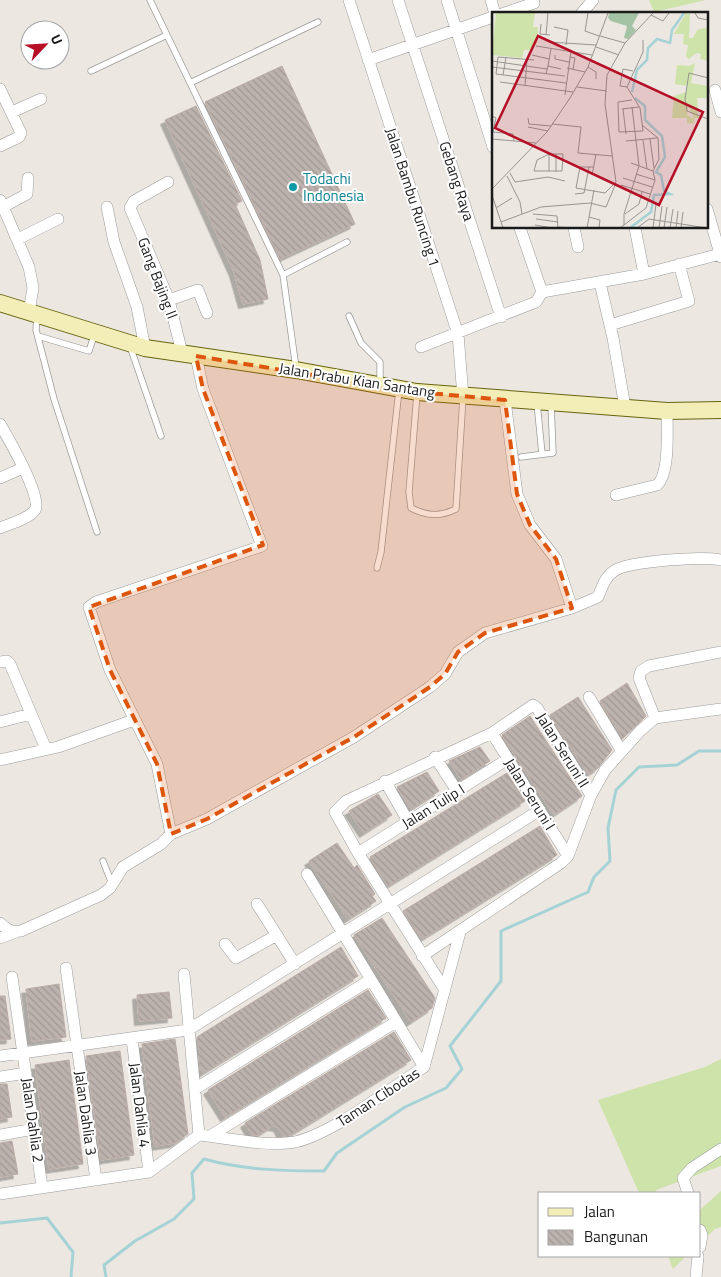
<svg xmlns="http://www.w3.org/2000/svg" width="721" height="1277" font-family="'Titillium Web',sans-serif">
<defs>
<pattern id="building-back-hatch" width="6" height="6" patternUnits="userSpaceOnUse" patternTransform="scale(1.25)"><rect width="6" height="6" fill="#bcb2ae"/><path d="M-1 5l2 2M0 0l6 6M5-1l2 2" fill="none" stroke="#a19895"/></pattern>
<filter id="shadow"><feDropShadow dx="-4.5" dy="4.5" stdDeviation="0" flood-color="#0004"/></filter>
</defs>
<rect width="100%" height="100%" fill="#ece7e1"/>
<path fill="#cee3aa" d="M649 0H706L654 12Z
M721 1059V1166L656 1190 655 1193H639L598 1100 705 1067Z
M721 1191V1227L715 1229 700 1243V1210Z
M668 1256H686L673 1269Z"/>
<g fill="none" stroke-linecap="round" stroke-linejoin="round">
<path stroke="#a5d2d6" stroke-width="3" d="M0 1223 47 1218 73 1252 71 1277
M106 1277 104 1265 135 1241 174 1219 194 1199 192 1173 204 1159C244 1170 283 1171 324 1171L337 1153 405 1107 446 1088 462 1069 450 1046 501 981V931L588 892 594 877 610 861 608 828 616 790 639 767 677 765 699 751H721"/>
</g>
<path fill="url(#building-back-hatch)" stroke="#bcaca5" filter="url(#shadow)" d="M282 66 355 224 280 259 205 102Z
M196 106 242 201 235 204 260 260 268 299 243 304 234 272 165 120Z
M627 683 646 716 623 738 600 701Z
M578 697 612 750 598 768 588 774 550 715Z
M530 716 582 796 554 815 502 735Z
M480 747 490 761 461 779 449 761Z
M427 772 439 791 411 809 397 787Z
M507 773 525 801 388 886 370 857Z
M378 794 392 815 364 833 349 811Z
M540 826 557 855 422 939 403 911Z
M337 843 354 868 357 865 375 894 372 896 376 901 348 919 309 861Z
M382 918 435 998 432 1008 411 1022 354 935Z
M341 947 358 976 203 1073 200 1069 199 1056 201 1054 199 1049 197 1037Z
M59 984 66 1037 32 1041 26 989Z
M368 990 386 1018 225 1117 208 1090Z
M169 992 172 1018 139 1021 137 995Z
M0 996H5L11 1039 0 1040Z
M394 1032 411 1060 290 1135 283 1136 278 1127 272 1126 258 1135H252L245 1123Z
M175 1039 188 1134 175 1143 155 1146 142 1044Z
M120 1051 134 1155 101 1160 86 1056Z
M69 1060 83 1164 49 1169 35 1065Z
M0 1084H7L12 1117 0 1119Z
M12 1141 18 1174 0 1177V1143Z"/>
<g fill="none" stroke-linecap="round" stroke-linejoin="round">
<g stroke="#9c9c9c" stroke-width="7">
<path id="service" d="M150 0 283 275 296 368
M91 71 167 35
M190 83 318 22
M283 275 347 242
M349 316 361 343 380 362V384
M37 317 36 330 54 399 97 532
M38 336 89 351 95 333
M130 346 161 436
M417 394 409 492 411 508C427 516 440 517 456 509L463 397
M537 403 542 454
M521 457 553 453 551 404
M377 568 381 552 399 390
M103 861 112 884"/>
</g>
<g stroke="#9c9c9c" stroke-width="12">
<path id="minor" d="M349 0 458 334 463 397
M398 0 501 317
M447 0 493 147
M491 0 495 14
M502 14 534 3
M581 14 593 0
M368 60 493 17
M0 89 21 133 19 137 0 146
M715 90 721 112
M12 112 41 99
M168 182 134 201 130 208 169 300 182 353
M0 200 29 267 33 288 29 312
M3 207 27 194 28 178
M107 207 114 242 137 307 145 348
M707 209 721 257
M574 228 578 247
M635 228 644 274
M18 239 58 219
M600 283 613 338 625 407
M542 292 644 274 720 254
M169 300 198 290 207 313
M610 325 689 301 679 264
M421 347 536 302 542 292 520 228
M505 400 517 494 530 525 556 559 572 608
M0 424C8 438 43 498 35 510 29 519 9 524 0 528
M0 478 23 468
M616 495 657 485C670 474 667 429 667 411
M0 662 7 661 10 664 46 749
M589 697 621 750
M655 718 639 678 641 671 649 666 721 652
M0 722 31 714
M492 733 568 856
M435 757 457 791
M0 760 58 747 134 720
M385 781 408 821
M171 834 157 764 110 670 89 607 96 602 262 546 203 389 196 356
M358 853 508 759
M307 874 424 1067
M257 904 295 964
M0 923C6 929 12 933 21 931L101 895 110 888 123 867 161 844 171 834 207 819 354 737 430 687 445 674 458 652 485 633 572 608 598 597C602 587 605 577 614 571 629 561 702 556 721 560
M0 938 16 932
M225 944 236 958 277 935
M422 956 561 863 568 856 591 795 605 770 640 731 655 718 721 709
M66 968 96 1180
M184 974 199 1135
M12 977 42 1187
M445 990 358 853 335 812 346 801 492 733 533 705 537 708 591 795
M132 1039 149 1172
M0 1056 188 1030 540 810
M0 1077 26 1073
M195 1089 370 980
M0 1135 34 1129
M210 1136 396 1022
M688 1193 683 1178 692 1168 721 1149
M0 1194 149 1172 199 1135C229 1138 265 1147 295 1142 332 1134 391 1088 424 1067L460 932
M700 1230 702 1235 700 1247
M696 1277 698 1256"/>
</g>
<g stroke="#67640d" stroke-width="18">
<path id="secondary" d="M0 303 145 348 296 370 417 392 667 411 721 410"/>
</g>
<use href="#service" stroke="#fff" stroke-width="5.5"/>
<use href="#minor" stroke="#fff" stroke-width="11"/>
<use href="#secondary" stroke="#f3eeb8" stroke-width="16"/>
</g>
<path fill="#de560d" fill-opacity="0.2" stroke="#de560d" stroke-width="4" stroke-dasharray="10 6" stroke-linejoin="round" d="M196 356 417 392 505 400 517 494 530 525 556 559 572 608 485 633 458 652 445 674 430 687 354 737 207 819 171 834 157 764 110 670 89 607 263 545 203 389Z"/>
<circle fill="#0f9aa8" stroke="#fff" stroke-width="2" cx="293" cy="187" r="5"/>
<g text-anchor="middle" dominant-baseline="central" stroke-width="4" stroke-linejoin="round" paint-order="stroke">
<g font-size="15" fill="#0d838f" stroke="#fff" text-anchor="start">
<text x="303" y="178">Todachi<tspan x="303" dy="17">Indonesia</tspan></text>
</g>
<g font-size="15" fill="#1b1b1b" stroke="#fff">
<text transform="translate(457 181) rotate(72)">Gebang Raya</text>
<text transform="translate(413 197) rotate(72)">Jalan Bambu Runcing 1</text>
<text transform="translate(158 278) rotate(69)">Gang Bajing II</text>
<text transform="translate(357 380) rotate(9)">Jalan Prabu Kian Santang</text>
<text transform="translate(563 750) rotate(58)">Jalan Seruni II</text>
<text transform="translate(530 794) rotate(58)">Jalan Seruni I</text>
<text transform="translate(433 806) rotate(-32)">Jalan Tulip I</text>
<text transform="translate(378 1097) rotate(-33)">Taman Cibodas</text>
<text transform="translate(140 1105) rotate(83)">Jalan Dahlia 4</text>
<text transform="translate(86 1113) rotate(82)">Jalan Dahlia 3</text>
<text transform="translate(33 1120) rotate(82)">Jalan Dahlia 2</text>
</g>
</g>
<g transform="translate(492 12)">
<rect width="216" height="216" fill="#ece7e1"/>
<path d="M4 1H43L41 15H46V21L44 33 38 38H32L30 46 0 43ZM194 1 198 2 197 26H201L205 18 216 15V49L208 47 209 42 204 41 197 47 194 44 196 33 191 32 192 22H182ZM203 51 199 71 216 74V79L215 86H205L207 106H202L196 94 195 103 203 107 201 112 195 111V106H180L182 84 194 80 195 74 183 72 185 53 197 54Z" fill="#cee3aa"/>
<path d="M117 1H147L140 14 144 18 136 27 132 26 135 14 119 9 116 6Z" fill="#a4c3a5"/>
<path fill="none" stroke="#a5d2d6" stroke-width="2.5" d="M140 80 145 58 155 48 156 36 165 27 178 31 180 18 192 1M138 216 159 200 162 183 178 182 172 179 169 163 164 160 173 145 170 124 153 108V94L143 86"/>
<path fill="none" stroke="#989592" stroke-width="1" d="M96 1 93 19 107 24M203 1 206 6 216 8M159 3 171 9 177 1M49 12 48 22 58 23M62 15 76 18 74 33M54 23 56 1M108 24 133 31M151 28V40L135 75 148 96 151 119M57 30 104 33M44 34 100 43M104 35 127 43M40 43 57 47M63 43V47L77 50M78 45 83 46 81 57M42 48 6 45 4 62 74 71M0 49 55 57M56 54 59 37M0 55 73 64M96 55 104 60V67M75 56 93 60M54 62 56 54 69 57M11 63 14 45M8 70 81 80M33 73 35 48M85 75 115 79M135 75 128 74 131 57 141 59M73 83 79 39M140 88 126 90 127 120 151 119M130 97 147 95M131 97 134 122M0 104 4 106 1 120 21 122 22 129M36 106 37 112 59 114M216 107 195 99 193 87 197 61 216 66M60 112 89 115 86 141 120 144M36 115 56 119M0 127 44 131M158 127 162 156M151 128 155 157M134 129 165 126M57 142H71L70 159H42L45 148ZM139 151 161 159M102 155H88L84 176 113 181 124 170 113 92 115 63 133 31 161 1M57 159V142M64 160V142M18 161 23 170 56 165 73 169M144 162 163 168M100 163 104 142M15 164 28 190 30 202M131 166 160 175M129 173 158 182M0 177 55 120 78 86 96 55 116 1M83 182 92 181 97 155M0 183 11 216M4 196 20 186M41 202 65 204 66 216M133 202 147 192 150 180M97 205 108 208 107 216M44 207 66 210M9 210 49 195 98 191 114 195 124 171M43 213 61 216M132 213 154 196 163 168 161 159 167 147 166 126 150 113M66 215 82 216M95 216 102 178M128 216 132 213V202L147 154 140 95M145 216 157 207 215 216M161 216 164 192M167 216 170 194M172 216 175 195M178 216 181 197M184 216 186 199M189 216 191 200"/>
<path fill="#b61027" fill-opacity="0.15" stroke="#b61027" stroke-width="2.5" d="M46 24 211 100 167 193 3 116Z"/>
<rect width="216" height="216" fill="none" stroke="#1b1b1b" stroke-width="2.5"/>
</g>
<rect x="538" y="1192" width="162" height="65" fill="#ffffff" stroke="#a4a4a4"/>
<rect x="548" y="1208" width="25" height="8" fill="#f3eeb8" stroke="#a4a4a4"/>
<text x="584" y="1217" font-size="15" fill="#1b1b1b">Jalan</text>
<rect x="548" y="1230" width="25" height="15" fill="url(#building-back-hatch)" stroke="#a4a4a4"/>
<text x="584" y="1242" font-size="15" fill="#1b1b1b">Bangunan</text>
<g transform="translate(45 45) rotate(65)"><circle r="24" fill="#ffffff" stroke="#a4a4a4"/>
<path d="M0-4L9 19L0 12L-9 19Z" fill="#b61027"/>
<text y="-8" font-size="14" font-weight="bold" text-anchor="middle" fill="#1b1b1b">U</text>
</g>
</svg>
